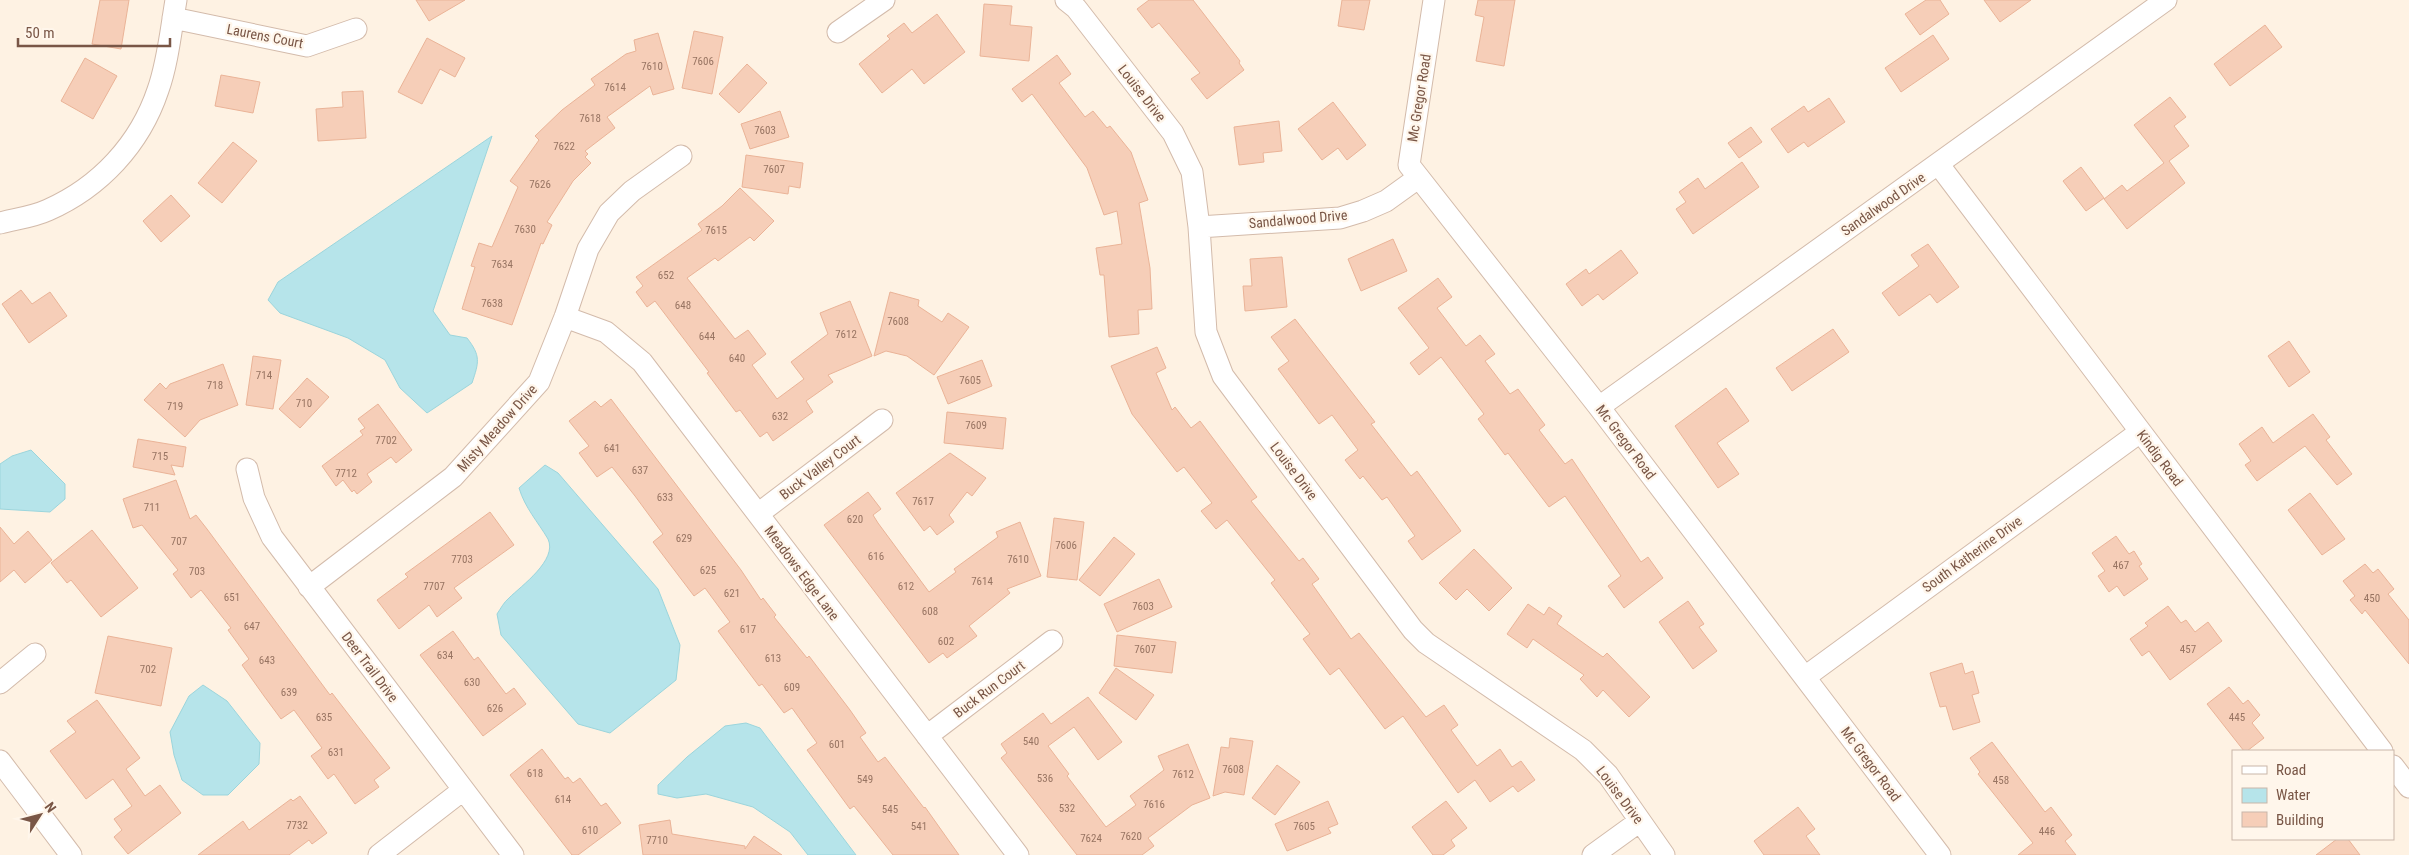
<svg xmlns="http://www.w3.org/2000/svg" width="2409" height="855" font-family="'Roboto Condensed',sans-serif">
<rect width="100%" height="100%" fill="#fef2e3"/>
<path fill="#b6e4ea" stroke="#9bd5dc" d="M492 136 433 311 450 335 467 338C481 356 479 362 472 383L427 413 400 388 385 360 348 338 280 313 268 300 278 282Z
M31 450 65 484V499L50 512 0 509V464L12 456Z
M545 465 558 473 658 589 680 645 676 680 610 733 578 724 501 635 497 614C501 608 504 602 509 598 521 586 558 560 548 539 538 522 525 508 519 488Z
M203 685 227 701 260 743 259 764 228 795H203L182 780 174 755 170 732 189 696Z
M746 723 760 728 856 855H808L790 832 753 807 706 794 677 798 658 794V785L687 757 725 726Z"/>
<path fill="#f6ceb8" stroke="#eab397" d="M100 0H129L121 49 92 44Z
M416 0H465L429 21Z
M1149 0H1193L1240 61 1239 63 1244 70 1207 99 1191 79 1200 73 1159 23 1152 28 1137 9Z
M1342 0H1370L1364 30 1338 26Z
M1478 0H1515L1504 66 1476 61 1484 17 1475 15Z
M1926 0H1940L1949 14 1920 35 1905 14Z
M1984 0H2031L2000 22Z
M984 4 1012 6 1010 25 1032 27 1029 61 980 56Z
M937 14 965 52 924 84 912 69 882 93 859 64 890 39 887 36 904 23 912 33Z
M2265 25 2282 47 2230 86 2214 64Z
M694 31 723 37 712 94 682 88Z
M658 33 674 89 653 95 650 86 607 117 615 128 585 151 588 154 585 157 591 163 573 181 547 222 552 225 543 244 541 243 512 325 462 309 475 267 471 266 479 243 492 247 518 187 510 181 539 140 535 136 562 110 595 85 591 79 626 54 636 51 634 40Z
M1933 35 1949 59 1901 92 1885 68Z
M427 38 465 58 455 77 440 69 422 104 398 92Z
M1057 55 1071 74 1059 83 1085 117 1093 111 1107 128 1110 126 1131 152 1148 200 1139 203 1150 268 1152 309 1138 310 1139 334 1109 337 1104 275H1100L1096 248 1122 244 1117 211 1104 215 1087 168 1032 94 1022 102 1012 89Z
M85 58 117 76 93 119 61 101Z
M747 64 767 83 739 113 719 94Z
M221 75 260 82 253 113 215 106Z
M363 91 366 138 318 141 316 109 343 107 342 92Z
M2170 97 2186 117 2174 126 2189 146 2169 161 2185 183 2127 229 2104 199 2122 185 2127 191 2164 163 2134 125Z
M1829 98 1845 122 1808 147 1804 142 1788 153 1771 129 1804 106 1808 112Z
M1333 102 1366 145 1347 160 1338 148 1322 160 1298 129Z
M780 111 789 137 750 149 741 124Z
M1279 121 1282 151 1263 153 1264 162 1239 165 1234 127Z
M1751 127 1762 142 1739 158 1728 143Z
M233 142 257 161 222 203 198 183Z
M746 155 803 163 800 188 789 186 788 194 742 187Z
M1742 162 1759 187 1693 234 1676 209 1686 202 1679 192 1698 178 1705 189Z
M2081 167 2104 198 2086 211 2063 181Z
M740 188 774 221 754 241 750 237 718 261 715 258 687 278 735 339 748 330 766 354 752 365 777 399 804 379 791 362 828 334 820 313 850 301 872 356 828 375 833 382 806 401 813 412 773 441 767 432 760 437 740 410 736 412 707 373 709 372 655 301 647 307 636 292 643 286 636 277 702 230 698 224 722 206Z
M171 195 190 216 161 242 143 221Z
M1393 239 1407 271 1361 291 1348 259Z
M1928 244 1959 287 1937 303 1930 294 1899 316 1882 293 1919 266 1911 255Z
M1621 250 1638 273 1603 300 1598 294 1582 306 1566 284 1586 269 1589 274Z
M1282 257 1287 307 1245 311 1243 286H1252L1250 259Z
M1438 278 1452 297 1437 308 1466 346 1480 335 1495 354 1485 361 1510 394 1518 389 1545 425 1539 430 1565 464 1572 459 1641 562 1648 557 1663 578 1624 608 1608 586 1621 576 1565 496 1549 507 1508 453 1505 455 1478 419 1484 414 1441 357 1419 375 1410 363 1429 348 1398 308Z
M21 290 32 304 50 292 67 316 29 343 2 304Z
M890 292 919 300 918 306 942 322 948 313 969 327 934 375 907 356 886 351 874 356Z
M1295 319 1375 422 1371 424 1411 476 1417 471 1461 531 1422 560 1408 541 1415 536 1387 497 1382 500 1363 476 1360 479 1345 460 1358 450 1332 415 1319 424 1278 369 1289 361 1271 337Z
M1833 329 1849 352 1792 391 1776 368Z
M2289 341 2310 372 2289 387 2268 356Z
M1157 347 1166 368 1156 373 1172 410 1175 407 1191 428 1200 421 1257 497 1251 501 1299 561 1303 558 1319 579 1312 584 1351 639 1359 633 1426 717 1444 705 1458 725 1451 730 1477 766 1500 749 1512 767 1521 761 1535 780 1518 792 1513 786 1490 802 1475 780 1458 793 1403 716 1385 729 1339 668 1330 675 1303 639 1310 634 1271 583 1275 580 1227 520 1216 529 1201 511 1212 503 1184 467 1177 472 1132 414 1111 366Z
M253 356 281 360 273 409 246 405Z
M982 360 992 386 948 404 937 377Z
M223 364 238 405 200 420 185 437 144 400 160 383 166 389 170 384Z
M307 378 329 397 300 428 279 409Z
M1726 388 1749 421 1717 443 1739 474 1718 488 1675 426Z
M611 399 741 570 761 600 763 598 776 615 774 617 807 658 809 656 850 710 866 733 860 737 878 762 885 757 924 808 925 807 959 855H893L854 806 850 809 807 750 817 743 792 708 784 713 762 684 759 686 718 631 730 622 705 588 694 596 653 542 663 534 635 496 612 467 597 477 579 453 589 446 569 421 595 401 601 407Z
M378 404 412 450 396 463 391 457 367 474 372 482 357 494 354 490 352 492 343 480 336 486 322 466 363 435 360 431 365 428 358 419Z
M947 412 1006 418 1003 449 944 443Z
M2313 414 2330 437 2326 440 2352 474 2337 485 2305 446 2257 481 2245 465 2251 461 2239 444 2262 427 2273 443Z
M138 439 186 447 183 467 171 465 175 475 133 467Z
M950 453 986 478 972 496 967 492 949 515 954 522 937 535 930 526 924 531 896 493Z
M176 480 190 519 196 515 207 529 330 695 332 693 390 768 374 780 379 787 355 804 334 774 328 779 311 756 322 748 294 710 281 719 264 696 242 665 249 659 228 630 231 628 201 590 191 598 173 574 178 570 142 525 133 528 123 499Z
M868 492 881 509 873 515 878 523 929 592 956 572 954 569 998 537 996 532 1020 522 1041 576 1007 589 1010 593 969 626 977 636 947 658 943 653 929 663 824 525Z
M2310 493 2345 539 2322 555 2288 510Z
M490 512 514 545 454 588 462 598 437 617 429 605 399 629 377 600 408 577 405 574Z
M1054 518 1084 522 1077 580 1047 577Z
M0 527 14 544 28 531 52 560 25 583 14 570 0 582Z
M92 530 138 588 101 617 71 580 67 583 51 563Z
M2116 536 2129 554 2134 551 2142 564 2139 566 2148 579 2124 596 2117 586 2109 592 2098 576 2105 571 2092 553Z
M1114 537 1135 554 1100 596 1079 580Z
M1474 549 1512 588 1489 611 1467 589 1456 600 1439 583Z
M2365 564 2373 573 2378 569 2394 589 2388 594 2409 620V664L2365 610 2362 614 2350 600 2355 596 2343 581Z
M1159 579 1172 607 1117 632 1104 604Z
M1688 601 1704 624 1699 627 1717 651 1693 669 1659 622Z
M1528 604 1544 615 1549 607 1562 616 1557 624 1603 657 1607 653 1650 697 1629 717 1603 690 1597 697 1580 679 1584 675 1533 639 1527 648 1507 634Z
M2168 606 2181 623 2186 620 2195 632 2208 622 2222 641 2170 680 2149 651 2142 656 2130 639 2148 626 2145 623Z
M453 631 474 660 478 657 506 694 514 688 526 704 483 736 420 655Z
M1117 635 1176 642 1172 673 1114 666Z
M108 636 172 648 161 706 95 693Z
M1962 663 1965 674 1973 671 1979 693 1972 695 1980 722 1953 730 1946 706 1940 707 1930 673Z
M1116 668 1154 695 1136 720 1099 693Z
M2229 687 2243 704 2248 700 2260 715 2252 723 2264 738 2247 751H2244L2207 704Z
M1088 697 1122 742 1098 760 1074 727 1048 746 1069 774 1067 776 1106 827 1136 805 1130 796 1164 770 1158 756 1188 744 1210 798 1192 805 1148 838 1154 846 1142 855H1077L1001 758 1007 753 1001 744 1043 713 1051 724Z
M97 700 140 758 126 769 145 796 160 785 181 813 128 854 114 837 122 830 114 819 132 806 113 779 86 799 50 751 76 732 67 721Z
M1230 738 1253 741 1244 795 1225 792 1213 796 1221 747 1229 748Z
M1992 742 2045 812 2051 807 2072 835 2065 841 2076 855H2018L2033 843 1978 774 1980 772 1970 758Z
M542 749 565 779 568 777 573 783 580 778 601 806 606 803 621 823 578 855H572L510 775Z
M1277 765 1300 782 1275 815 1252 798Z
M300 796 327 833 312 844 309 840 289 855H198L243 821 249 830 291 799 293 801Z
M1328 801 1338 824 1328 828 1331 833 1287 851 1275 824Z
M1446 801 1467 828 1451 840 1455 846 1443 855H1433L1412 827Z
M1798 807 1815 829 1806 836 1820 855H1764L1754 841Z
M670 820 672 834 745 846V849L754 836 782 855H643L639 825Z
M2337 839H2348L2360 855H2316Z"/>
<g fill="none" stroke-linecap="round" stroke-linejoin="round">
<g stroke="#d3bbab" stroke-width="23">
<path id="street" d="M1066 0 1076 8 1173 133 1192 172 1199 227 1206 332 1223 376 1413 630 1426 643 1583 750 1608 775 1664 855
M1434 0 1409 165 1599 407 1940 855
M173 18 307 46 356 29
M838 32 884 0
M1939 165 2382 751
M0 223C15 219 33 217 48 210 100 187 140 144 158 90 168 62 171 29 176 0
M1199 227 1340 218 1363 211 1386 201 1418 178
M565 317 606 332 642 362 1018 855
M1599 407 2166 0
M247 469 254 498 272 537 513 855
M758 514 882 420
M309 587 453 477 539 382 565 317 588 249 609 213 632 191 681 156
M1805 677 2140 432
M0 683 35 654
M927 736 1052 641
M0 761 71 855
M2393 766 2409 787
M379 855 463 790
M1593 855 1640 821"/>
</g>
<use href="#street" stroke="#fff" stroke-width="21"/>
</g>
<g text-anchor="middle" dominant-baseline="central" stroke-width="4.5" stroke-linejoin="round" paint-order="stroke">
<g font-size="11" fill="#987462">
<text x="703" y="61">7606</text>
<text x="652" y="66">7610</text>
<text x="615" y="87">7614</text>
<text x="590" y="118">7618</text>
<text x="765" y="130">7603</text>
<text x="564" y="146">7622</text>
<text x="774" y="169">7607</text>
<text x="540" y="184">7626</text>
<text x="525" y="229">7630</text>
<text x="716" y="230">7615</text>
<text x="502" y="264">7634</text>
<text x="666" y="275">652</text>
<text x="492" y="303">7638</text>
<text x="683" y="305">648</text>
<text x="898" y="321">7608</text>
<text x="846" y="334">7612</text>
<text x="707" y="336">644</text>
<text x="737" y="358">640</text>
<text x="264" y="375">714</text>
<text x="970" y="380">7605</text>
<text x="215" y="385">718</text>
<text x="304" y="403">710</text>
<text x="175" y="406">719</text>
<text x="780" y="416">632</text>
<text x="976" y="425">7609</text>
<text x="386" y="440">7702</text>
<text x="612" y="448">641</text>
<text x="160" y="456">715</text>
<text x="640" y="470">637</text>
<text x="346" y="473">7712</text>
<text x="665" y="497">633</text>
<text x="923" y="501">7617</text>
<text x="152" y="507">711</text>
<text x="855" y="519">620</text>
<text x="684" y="538">629</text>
<text x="179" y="541">707</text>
<text x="1066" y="545">7606</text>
<text x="876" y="556">616</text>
<text x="462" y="559">7703</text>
<text x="1018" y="559">7610</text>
<text x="2121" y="565">467</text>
<text x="708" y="570">625</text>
<text x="197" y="571">703</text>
<text x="982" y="581">7614</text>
<text x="434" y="586">7707</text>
<text x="906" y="586">612</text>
<text x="732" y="593">621</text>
<text x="232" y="597">651</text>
<text x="2372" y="598">450</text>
<text x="1143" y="606">7603</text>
<text x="930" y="611">608</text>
<text x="252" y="626">647</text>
<text x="748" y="629">617</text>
<text x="946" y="641">602</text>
<text x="1145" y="649">7607</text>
<text x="2188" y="649">457</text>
<text x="445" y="655">634</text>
<text x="773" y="658">613</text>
<text x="267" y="660">643</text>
<text x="148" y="669">702</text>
<text x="472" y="682">630</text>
<text x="792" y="687">609</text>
<text x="289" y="692">639</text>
<text x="495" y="708">626</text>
<text x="324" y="717">635</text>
<text x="2237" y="717">445</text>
<text x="1031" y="741">540</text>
<text x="837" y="744">601</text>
<text x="336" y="752">631</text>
<text x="1233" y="769">7608</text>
<text x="535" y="773">618</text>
<text x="1183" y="774">7612</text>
<text x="1045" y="778">536</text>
<text x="865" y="779">549</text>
<text x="2001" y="780">458</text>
<text x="563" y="799">614</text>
<text x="1154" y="804">7616</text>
<text x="1067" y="808">532</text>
<text x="890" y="809">545</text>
<text x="297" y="825">7732</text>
<text x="919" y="826">541</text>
<text x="1304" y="826">7605</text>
<text x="590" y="830">610</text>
<text x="2047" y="831">446</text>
<text x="1131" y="836">7620</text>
<text x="1091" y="838">7624</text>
<text x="657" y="840">7710</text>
</g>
<g font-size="14" fill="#795646" stroke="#fff6eb">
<text transform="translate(265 36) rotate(11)">Laurens Court</text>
<text transform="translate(1142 93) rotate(52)">Louise Drive</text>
<text transform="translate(1419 98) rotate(-81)">Mc Gregor Road</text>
<text transform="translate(1883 204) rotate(-35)">Sandalwood Drive</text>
<text transform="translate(1298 219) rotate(-5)">Sandalwood Drive</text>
<text transform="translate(497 428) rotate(-48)">Misty Meadow Drive</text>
<text transform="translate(1626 442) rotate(53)">Mc Gregor Road</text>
<text transform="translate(2160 458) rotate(53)">Kindig Road</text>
<text transform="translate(820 467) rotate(-37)">Buck Valley Court</text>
<text transform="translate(1294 471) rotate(53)">Louise Drive</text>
<text transform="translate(1972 554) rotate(-36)">South Katherine Drive</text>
<text transform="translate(802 573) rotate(53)">Meadows Edge Lane</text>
<text transform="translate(370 667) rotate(53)">Deer Trail Drive</text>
<text transform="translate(989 689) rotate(-37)">Buck Run Court</text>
<text transform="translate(1871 764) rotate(53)">Mc Gregor Road</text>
<text transform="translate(1620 795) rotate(53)">Louise Drive</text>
</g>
</g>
<rect x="2232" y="750" width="162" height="90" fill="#fff6eb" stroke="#c9b6a9"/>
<rect x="2242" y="766" width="25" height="8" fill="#ffffff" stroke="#c9b6a9"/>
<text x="2276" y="775" font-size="15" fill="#795646">Road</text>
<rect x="2242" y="788" width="25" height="15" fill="#b6e4ea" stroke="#c9b6a9"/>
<text x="2276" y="800" font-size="15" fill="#795646">Water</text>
<rect x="2242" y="812" width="25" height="15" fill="#f6ceb8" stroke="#c9b6a9"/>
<text x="2276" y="825" font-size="15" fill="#795646">Building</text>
<g transform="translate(40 815) rotate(54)" stroke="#fff6eb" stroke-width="4" paint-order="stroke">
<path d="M0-4L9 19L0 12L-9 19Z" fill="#795646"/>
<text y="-8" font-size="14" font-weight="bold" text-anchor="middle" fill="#795646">N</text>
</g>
<path d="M18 38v8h152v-8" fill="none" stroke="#795646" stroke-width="2.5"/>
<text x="25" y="38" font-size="15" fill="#795646" stroke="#fff6eb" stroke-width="4" paint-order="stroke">50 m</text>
</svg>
